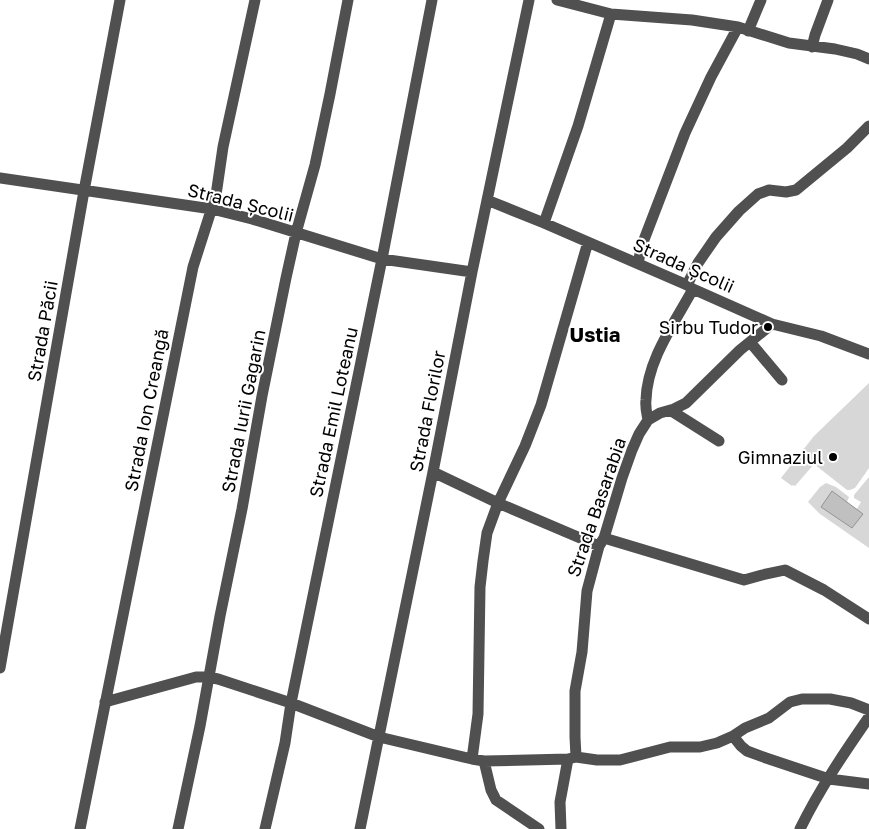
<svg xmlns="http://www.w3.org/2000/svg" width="869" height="829" font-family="'Golos Text',sans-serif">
<rect width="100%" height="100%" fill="#fff"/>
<path fill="#d7d7d7" d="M869 383V468L855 488 850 490H847L814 464 795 486 793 485 792 486 781 478 814 436Z
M869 477V548L820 514 808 502 820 487 826 483 836 487 849 497 847 502 857 509 861 502 854 498V495Z"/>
<path fill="#c0c0c0" stroke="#949494" d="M832 491 863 514 852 528 821 507Z"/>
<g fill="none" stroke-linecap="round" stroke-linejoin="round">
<path stroke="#505050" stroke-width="11" d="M557 0 611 14 692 20 738 27 789 43 835 49 857 54 869 59
M748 31 761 0
M812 47 815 35 828 0
M0 178 212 209 252 219 382 259 472 272
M487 200 544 223 687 285 693 289 772 324 821 336 869 354
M544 223 578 126 611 14
M638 263 642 245 685 133 711 77 738 27
M687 285 698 263 716 237 739 211 758 194 769 190 786 192 796 190 847 148 869 126
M750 342 782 380
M670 410 719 441
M648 420C647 414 645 407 646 400 647 360 674 324 693 289
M433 472 498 503 599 546
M604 538 744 580 762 575 785 570 824 590 869 619
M0 668 84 191 120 0
M105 702 196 677H208L218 679 291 703 379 737 472 759 484 761 568 759 576 757 597 760H620L670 747H700L717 743 733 736 745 728 769 718 790 702 802 699H830L851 703 869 710
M733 736 741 746 747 751 766 758 829 779 869 784
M576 757 575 737V691L582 652 587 591 599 546 604 538 622 478 632 450 639 434 648 420 660 413 674 409 686 403 740 350 772 324
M472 759 478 714 480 587 483 561 487 533 498 503 525 446 541 405 588 242
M484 761 491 790 496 800 539 829
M80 829 193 267 216 195 223 147 255 0
M178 829 200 726 220 616 242 509 262 396 286 278 296 233 315 165 330 94 348 0
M265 829 285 743 291 703 382 259 432 0
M360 829 433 472 472 272 529 0
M561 829 560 802 568 759
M800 829C819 790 844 753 869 717"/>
</g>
<g fill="#000" stroke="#fff" stroke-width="2">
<circle cx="768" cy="327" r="5"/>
<circle cx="833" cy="457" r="5"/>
</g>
<g text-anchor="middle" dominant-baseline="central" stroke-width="4" stroke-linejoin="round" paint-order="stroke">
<g font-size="18" fill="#000" stroke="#fff">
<text transform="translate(241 202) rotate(14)">Strada Școlii</text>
<text transform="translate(684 265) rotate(24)">Strada Școlii</text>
<text transform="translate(42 331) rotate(-80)">Strada Păcii</text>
<text transform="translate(146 410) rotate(-79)">Strada Ion Creangă</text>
<text transform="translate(243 411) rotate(-79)">Strada Iurii Gagarin</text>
<text transform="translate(427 411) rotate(-79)">Strada Florilor</text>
<text transform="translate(333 412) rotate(-78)">Strada Emil Loteanu</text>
<text transform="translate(596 507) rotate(-71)">Strada Basarabia</text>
</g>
<g font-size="18" fill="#000" stroke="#fff" text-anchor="end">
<text x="758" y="327">Sirbu Tudor</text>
<text x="823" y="457">Gimnaziul</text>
</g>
<g font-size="20" font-weight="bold" fill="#000" stroke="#fff">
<text x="595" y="334">Ustia</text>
</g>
</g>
</svg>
